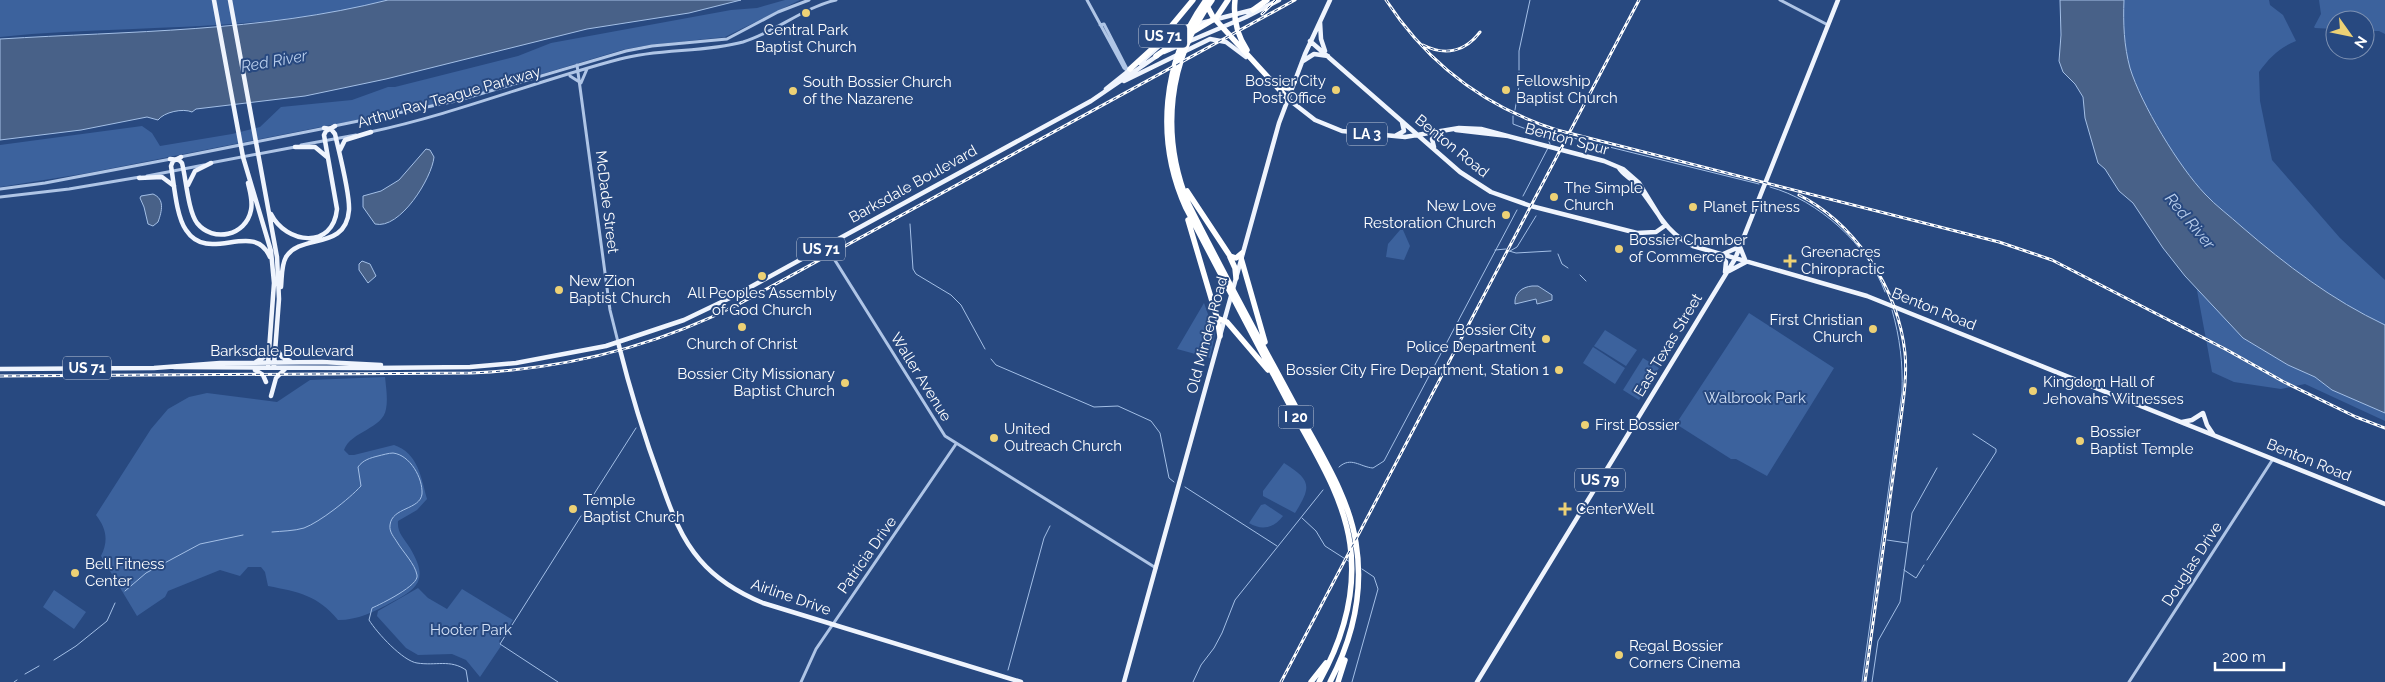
<svg xmlns="http://www.w3.org/2000/svg" width="2385" height="682" font-family="Raleway,sans-serif">
<rect width="100%" height="100%" fill="#284980"/>
<path fill="#3c629d" d="M0 0H387C261 34 129 24 0 37Z
M785 0H800L725 37 649 45 622 50 452 101 88 173 0 187V145L142 126 152 133 160 146 232 134 260 127 281 107 352 100 388 87H395L518 56 551 43 731 10 757 8Z
M2124 0H2269L2270 5 2283 15 2296 41C2279 48 2270 57 2259 72L2260 101 2272 160 2340 238 2385 280V325C2332 300 2286 265 2242 227 2230 216 2216 206 2205 194 2179 167 2141 104 2130 68 2124 46 2123 23 2124 0Z
M2319 0H2385V34L2379 31H2365V20H2335V29L2315 28 2314 27 2321 14Z
M1400 230H1403L1410 246 1404 260 1386 257 1388 244Z
M2196 285 2243 338 2288 365 2315 377 2332 390 2385 413V421L2305 384 2281 389 2234 382 2212 372Z
M1204 303 1215 334 1210 358 1177 349Z
M1749 313 1834 368 1767 476 1736 459H1731L1676 424Z
M1605 330 1637 350 1626 366 1594 346Z
M1593 347 1625 368 1615 384 1583 363Z
M1643 358 1659 368 1639 400 1623 390Z
M385 377C386 387 388 399 386 409 383 429 351 431 344 450L349 455H354L394 445C418 453 421 477 427 499L417 510 398 521C397 533 404 538 410 548 428 578 420 588 392 602 374 612 358 620 338 620 317 595 299 592 268 586L265 572 261 567H248L240 576 220 570 168 591 165 597 137 616 101 556C109 540 106 528 96 515L151 429 168 409 189 397 207 393 277 402 310 380Z
M1284 463C1311 480 1312 486 1295 513L1263 496V491Z
M1265 504 1283 516C1274 528 1262 531 1249 523L1261 505Z
M418 588 428 598 447 609 462 589 513 620 499 641 501 646 480 677 466 660 452 654 418 655 406 648 377 616 378 611Z
M54 590 86 612 74 629 43 607Z"/>
<path fill="#486188" stroke="#a3bfe6" d="M388 0H741L689 13 587 29 386 79 305 96 196 109 192 112C183 108 164 112 158 120L147 117 81 130 0 140V39C130 31 261 32 388 0Z
M2060 0H2124C2123 23 2124 46 2130 68 2141 104 2179 167 2205 194 2216 206 2230 216 2242 227 2286 265 2332 300 2385 325V413L2332 390 2315 377 2288 365 2243 338 2185 276 2163 248 2133 203 2119 191 2105 169 2098 163 2085 118 2083 97 2075 84 2063 72 2059 61 2061 35Z
M426 149 430 150 434 157C432 178 400 230 375 224L363 207V196L381 191 399 180Z
M153 194C165 199 162 211 158 222L153 226 148 224 144 207 140 198 141 196Z
M362 261 370 264 376 276 368 283 359 270V264Z
M1532 286H1538L1552 295V300L1537 304 1536 299 1515 304C1514 293 1522 287 1532 286Z"/>
<g fill="none" stroke-linecap="round" stroke-linejoin="round">
<path stroke="#a3bfe6" stroke-width="1" d="M1519 70V51L1530 0
M1515 110 1519 86V73
M1513 116V124L1547 137 1550 144
M1573 138 1759 184
M1550 139 1561 141
M1770 187C1818 200 1868 245 1885 292
M1523 196 1548 148
M910 224 913 269 916 274 951 295 961 305 985 349
M1495 250 1506 249
M1509 251 1516 253 1551 251
M1510 251 1517 247 1536 216
M1558 254 1562 264 1568 268
M1580 275 1586 281
M991 359 996 365 1094 407 1118 406 1151 421 1160 433 1169 478 1174 482
M1339 467C1351 456 1360 467 1373 468L1384 461 1517 210
M1185 487 1277 546
M587 505 636 428
M1302 518 1316 531 1325 546 1350 562
M272 532C282 531 294 531 304 528 320 522 349 499 361 486L358 467C363 460 370 458 378 456 382 455 389 453 393 453 410 455 423 478 422 494 420 510 392 507 390 525 389 532 394 537 397 542 403 552 415 564 417 575 420 585 381 604 372 608L369 620C377 633 403 661 417 663 436 666 450 659 466 670L468 682
M1887 540 1907 543
M1927 560 1996 452V449L1973 434
M1904 570 1916 578 1924 565
M125 591 146 573 200 544 243 535
M54 660 76 646 107 621 115 603
M1008 670 1044 538 1050 526
M25 674 39 666
M14 682 17 680
M558 682 500 644 581 516
M1193 682 1201 665 1214 648 1222 633 1235 600 1323 490
M1352 682 1378 589 1374 577 1362 569
M1862 682 1902 392C1903 363 1900 338 1892 310
M1872 682 1878 641 1900 602 1912 513 1937 468"/>
<path stroke="#afc5e6" stroke-width="3" d="M1087 0 1124 68 1128 71
M1780 0 1828 25
M1100 25 1104 24 1128 71
M577 65 610 310 618 342
M570 76 581 83 587 69
M334 126 456 101 626 51 652 46 727 39 778 12 809 0
M370 132C455 114 536 81 620 59 660 48 703 53 743 42 776 32 802 8 836 0
M301 145 356 135
M180 157 326 128
M210 163 295 147
M147 176 204 165
M0 189 45 183 171 159
M0 197 69 189 140 177
M826 246 945 436 1156 568
M801 682 816 649 956 444
M2129 682 2273 459"/>
<path stroke="#eff4fd" stroke-width="4.5" d="M214 0 243 157 271 251 274 283 268 364
M230 0 277 257 279 299 274 365
M1320 22 1321 39 1325 51
M1310 41 1460 172 1491 192 1531 206 1637 233 1656 232 1666 225
M1164 52 1246 17 1279 0
M1303 61 1314 54 1328 56
M1140 63 1178 29 1256 9
M1124 81 1210 39 1226 42 1246 57
M1106 89 1131 69
M1288 99 1315 120 1342 131 1405 137 1459 128 1481 129 1604 161 1623 169 1639 183 1663 222
M1456 130 1508 136
M1395 136 1404 131 1402 122
M295 147H315L327 157
M1434 147 1432 139 1438 134
M340 150 345 140 371 132
M181 157 173 161 171 166C174 183 176 216 186 230 209 265 253 219 270 257
M170 159 179 160 182 163C186 178 188 211 197 223 213 243 246 236 251 210 253 201 250 192 248 183
M1619 168C1623 175 1631 178 1636 184 1656 207 1663 231 1693 246L1867 296 2385 504
M139 178 162 177 174 186
M188 185 195 171 211 163
M271 214C286 244 333 250 337 209L324 135 326 131 335 126
M1740 247 1746 262
M1721 255 1739 247
M1722 257 1726 262 1725 272
M1729 271 1746 262
M281 287C282 278 281 266 286 257 301 233 346 251 349 210 350 193 339 152 335 134L331 129 324 128
M618 342C630 390 644 436 661 482 671 510 680 537 700 560 717 580 739 593 763 603L1021 682
M276 348 282 357 290 361
M256 362 264 357 268 349
M174 367 373 368 470 367 516 363 606 346 684 320 734 296 1091 101 1157 56
M0 369 154 368 220 363 322 362 381 365
M255 370 263 375 266 382
M271 396 276 378 285 369
M2182 422 2192 420 2203 413 2207 425 2213 434
M1124 682 1279 123 1305 54 1330 0
M1477 682 1735 259 1838 0"/>
<path stroke="#fff" stroke-width="5.5" d="M1206 0C1162 61 1155 140 1186 208 1220 274 1255 340 1290 406 1313 450 1343 494 1350 544 1357 593 1343 639 1319 682
M1212 0C1168 60 1160 134 1188 203 1223 273 1261 342 1298 411 1320 453 1349 496 1356 543 1364 592 1353 638 1330 682
M1235 0C1233 18 1237 35 1247 50
M1206 4 1213 17 1288 99
M1253 10 1267 0
M1191 33 1216 18 1228 0
M1156 56 1183 37
M1130 69 1153 48 1193 0
M1280 87 1288 88 1294 82
M1187 191 1230 256 1236 258 1242 253
M1188 220 1217 318 1227 322 1233 329 1268 370
M1230 257 1235 268 1236 278
M1241 258 1265 342
M1217 317 1220 336
M1311 682 1326 663
M1338 682 1345 660"/>
<g stroke="#fff" stroke-width="3">
<path id="rail" d="M1386 0C1427 63 1485 107 1557 130L1999 242 2052 260 2227 350 2284 382 2356 417 2385 428
M1262 14 1276 0
M1423 45C1445 56 1465 52 1480 32
M1799 195C1856 224 1898 289 1905 353 1907 375 1904 396 1901 418L1865 682
M0 376 471 373C566 369 654 347 739 304L1295 0
M1281 682 1639 0"/>
</g>
<use href="#rail" stroke="#284980" stroke-width="1" stroke-dasharray="4" stroke-linecap="butt"/>
</g>
<g fill="#edd175" stroke="#284980" stroke-width="2">
<circle cx="806" cy="13" r="5"/>
<circle cx="1336" cy="90" r="5"/>
<circle cx="1506" cy="90" r="5"/>
<circle cx="793" cy="91" r="5"/>
<circle cx="1554" cy="197" r="5"/>
<circle cx="1693" cy="207" r="5"/>
<circle cx="1506" cy="215" r="5"/>
<circle cx="1619" cy="249" r="5"/>
<path d="M1787.5 253.5h5v5h5v5h-5v5h-5v-5h-5v-5h5z"/>
<circle cx="762" cy="276" r="5"/>
<circle cx="559" cy="290" r="5"/>
<circle cx="742" cy="327" r="5"/>
<circle cx="1873" cy="329" r="5"/>
<circle cx="1546" cy="339" r="5"/>
<circle cx="1559" cy="370" r="5"/>
<circle cx="845" cy="383" r="5"/>
<circle cx="2033" cy="391" r="5"/>
<circle cx="1585" cy="425" r="5"/>
<circle cx="994" cy="438" r="5"/>
<circle cx="2080" cy="441" r="5"/>
<circle cx="573" cy="509" r="5"/>
<path d="M1562.5 501.5h5v5h5v5h-5v5h-5v-5h-5v-5h5z"/>
<circle cx="75" cy="573" r="5"/>
<circle cx="1619" cy="655" r="5"/>
</g>
<g text-anchor="middle" dominant-baseline="central" stroke-width="4" stroke-linejoin="round" paint-order="stroke">
<g fill="#284980" stroke="#bec8d9" stroke-width="1">
<rect x="1139" y="24.5" width="48" height="23" rx="4"/>
<rect x="1347" y="122.5" width="40" height="23" rx="4"/>
<rect x="797" y="237.5" width="48" height="23" rx="4"/>
<rect x="63" y="356.5" width="48" height="23" rx="4"/>
<rect x="1278.5" y="405.5" width="35" height="23" rx="4"/>
<rect x="1575" y="468.5" width="50" height="23" rx="4"/>
</g>
<g font-size="14" font-weight="bold" fill="#fff">
<text x="1163" y="36">US 71</text>
<text x="1367" y="134">LA 3</text>
<text x="821" y="249">US 71</text>
<text x="87" y="368">US 71</text>
<text x="1296" y="417">I 20</text>
<text x="1600" y="480">US 79</text>
</g>
<g font-size="15" fill="#fff" stroke="#284980" text-anchor="start">
<text x="806" y="30" text-anchor="middle">Central Park<tspan x="806" dy="17">Baptist Church</tspan></text>
<text x="1326" y="81" text-anchor="end">Bossier City<tspan x="1326" dy="17">Post Office</tspan></text>
<text x="1516" y="81">Fellowship<tspan x="1516" dy="17">Baptist Church</tspan></text>
<text x="803" y="82">South Bossier Church<tspan x="803" dy="17">of the Nazarene</tspan></text>
<text x="1564" y="188">The Simple<tspan x="1564" dy="17">Church</tspan></text>
<text x="1496" y="206" text-anchor="end">New Love<tspan x="1496" dy="17">Restoration Church</tspan></text>
<text x="1703" y="207">Planet Fitness</text>
<text x="1629" y="240">Bossier Chamber<tspan x="1629" dy="17">of Commerce</tspan></text>
<text x="1801" y="252">Greenacres<tspan x="1801" dy="17">Chiropractic</tspan></text>
<text x="569" y="281">New Zion<tspan x="569" dy="17">Baptist Church</tspan></text>
<text x="762" y="293" text-anchor="middle">All Peoples Assembly<tspan x="762" dy="17">of God Church</tspan></text>
<text x="1863" y="320" text-anchor="end">First Christian<tspan x="1863" dy="17">Church</tspan></text>
<text x="1536" y="330" text-anchor="end">Bossier City<tspan x="1536" dy="17">Police Department</tspan></text>
<text x="742" y="344" text-anchor="middle">Church of Christ</text>
<text x="1549" y="370" text-anchor="end">Bossier City Fire Department, Station 1</text>
<text x="835" y="374" text-anchor="end">Bossier City Missionary<tspan x="835" dy="17">Baptist Church</tspan></text>
<text x="2043" y="382">Kingdom Hall of<tspan x="2043" dy="17">Jehovahs Witnesses</tspan></text>
<text x="1595" y="425">First Bossier</text>
<text x="1004" y="429">United<tspan x="1004" dy="17">Outreach Church</tspan></text>
<text x="2090" y="432">Bossier<tspan x="2090" dy="17">Baptist Temple</tspan></text>
<text x="583" y="500">Temple<tspan x="583" dy="17">Baptist Church</tspan></text>
<text x="1576" y="509">CenterWell</text>
<text x="85" y="564">Bell Fitness<tspan x="85" dy="17">Center</tspan></text>
<text x="1629" y="646">Regal Bossier<tspan x="1629" dy="17">Corners Cinema</tspan></text>
</g>
<g font-size="15" fill="#fff" stroke="#284980">
<text transform="translate(449 97) rotate(-16)">Arthur Ray Teague Parkway</text>
<text transform="translate(1567 139) rotate(15)">Benton Spur</text>
<text transform="translate(1452 146) rotate(39)">Benton Road</text>
<text transform="translate(913 184) rotate(-29)">Barksdale Boulevard</text>
<text transform="translate(607 202) rotate(83)">McDade Street</text>
<text transform="translate(1934 309) rotate(22)">Benton Road</text>
<text transform="translate(1207 335) rotate(-75)">Old Minden Road</text>
<text transform="translate(1668 345) rotate(-59)">East Texas Street</text>
<text x="282" y="351">Barksdale Boulevard</text>
<text transform="translate(921 377) rotate(58)">Waller Avenue</text>
<text transform="translate(2309 460) rotate(22)">Benton Road</text>
<text transform="translate(867 555) rotate(-55)">Patricia Drive</text>
<text transform="translate(2192 564) rotate(-57)">Douglas Drive</text>
<text transform="translate(791 597) rotate(19)">Airline Drive</text>
</g>
<g font-size="15" fill="#d2e0f5" stroke="#284980">
<text x="1755" y="398">Walbrook Park</text>
<text x="471" y="630">Hooter Park</text>
</g>
<g font-size="16" font-style="italic" fill="#bacfed" stroke="#284980">
<text transform="translate(274 61) rotate(-10)">Red River</text>
<text transform="translate(2190 221) rotate(50)">Red River</text>
</g>
</g>
<g transform="translate(2350 35) rotate(123)"><circle r="24" fill="#284980" stroke="#7e92b3"/>
<path d="M0-4L9 19L0 12L-9 19Z" fill="#edd175"/>
<text y="-8" font-size="14" font-weight="bold" text-anchor="middle" fill="#ffffff">N</text>
</g>
<path d="M2215 662v8h69v-8" fill="none" stroke="#ffffff" stroke-width="2.5"/>
<text x="2222" y="662" font-size="15" fill="#ffffff" stroke="#284980" stroke-width="4" paint-order="stroke">200 m</text>
</svg>
